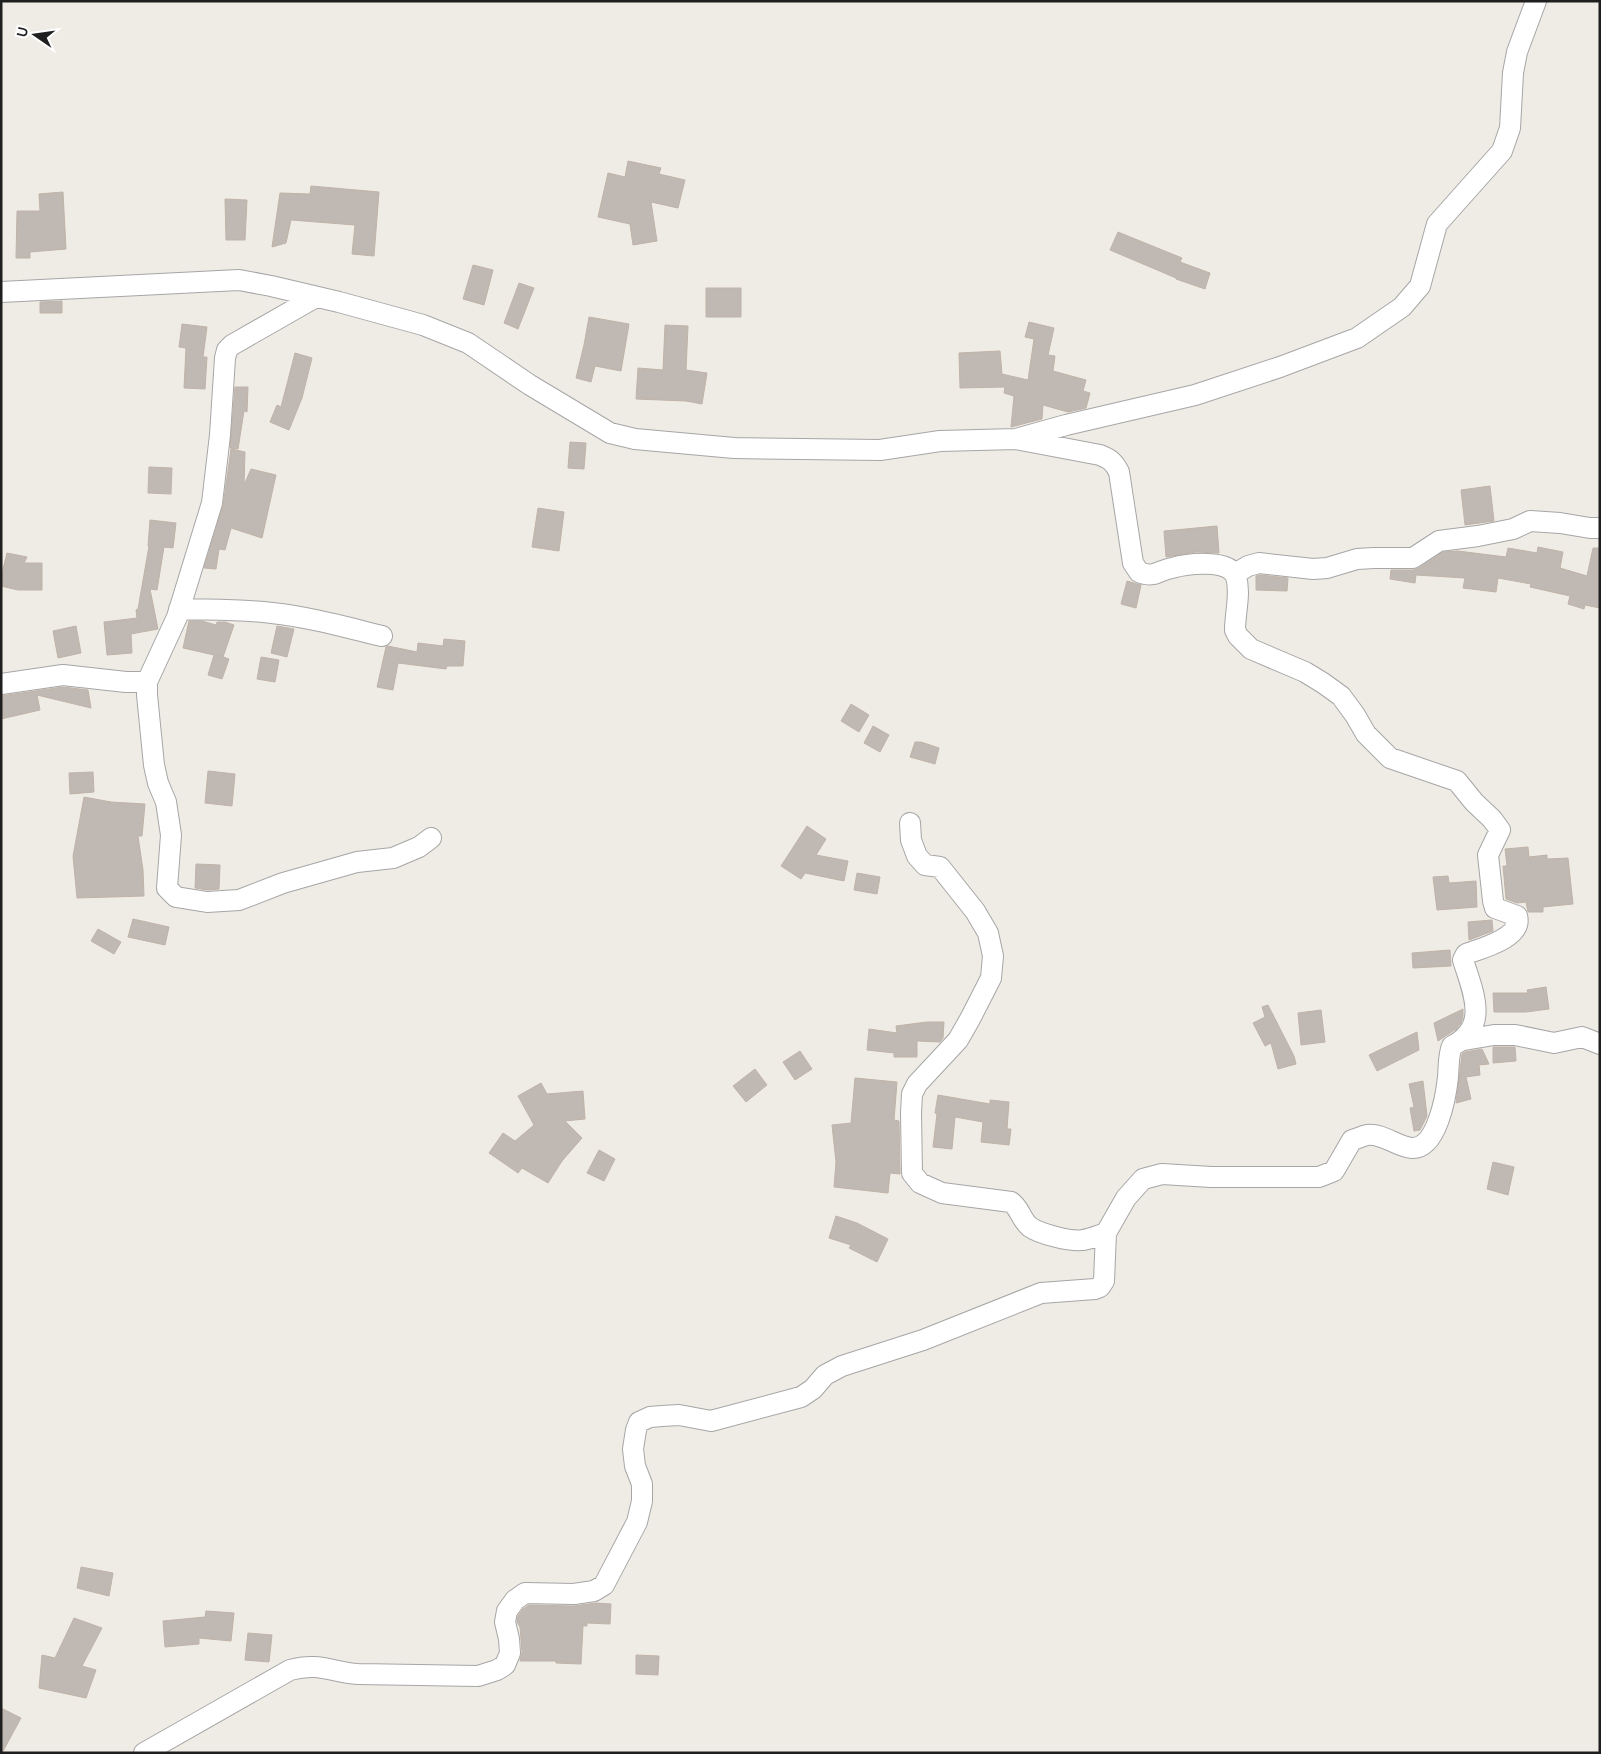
<svg xmlns="http://www.w3.org/2000/svg" width="1601" height="1754" font-family="Cabin,sans-serif">
<rect width="100%" height="100%" fill="#efece5"/>
<path fill="#c0b8b2" stroke="#c0b3a8" d="M628 161 661 168 659 174 685 180 678 208 651 202 657 241 633 245 630 224 598 217 608 173 625 177Z
M311 186 379 192 374 256 352 254 355 225 291 220 286 243 272 247 280 193 310 194Z
M63 192 66 249 30 252V258H16L17 211H40L39 194Z
M225 199 247 200 245 240H226Z
M1118 232 1182 258 1180 262 1210 273 1205 289 1176 279V278L1110 250Z
M473 265 493 270 484 305 463 299Z
M519 283 534 288 518 329 504 323Z
M706 288H741V317H706Z
M62 301V313H40V302Z
M589 317 629 324 621 371 595 366 591 382 576 378 584 345Z
M1029 322 1054 328 1048 355 1055 356 1053 371 1086 380 1083 391 1090 393 1086 408 1068 412 1043 405 1042 419 1011 427 1014 396 1004 393 1005 387 960 388 959 353 1000 351 1002 374 1028 380 1034 339 1025 337Z
M182 324 207 327 203 357H207L205 389 184 388 186 348 179 347Z
M665 325 688 326 686 370 707 373 702 404 686 401 636 399 638 368 663 370Z
M295 353 312 358 302 398 289 430 270 422 277 405 281 407Z
M235 387H248L247 412 244 411 238 449 230 448Z
M570 442 586 443 584 469 568 468Z
M231 449 245 452 244 485 251 469 276 475 262 538 231 528 225 550 219 549 216 569 204 568 223 506Z
M149 467 172 468 171 494 148 493Z
M1490 486 1494 521 1465 525 1461 490Z
M538 508 564 512 559 551 532 547Z
M150 520 176 523 173 548 164 547 157 590 150 589 158 629 131 634 132 653 107 655 104 622 137 618 136 610 138 609 149 546H148Z
M1217 526 1219 553 1196 552 1166 557 1164 531Z
M1538 547 1563 552 1560 568 1587 576 1593 548H1600V608L1585 605 1584 609 1568 604 1570 596 1530 587 1531 584 1498 578 1496 592 1463 588 1465 578 1416 575 1415 583 1390 579 1391 570H1413L1419 568 1443 552 1458 551 1506 557 1508 548 1537 553Z
M7 553 27 557 24 563H42V590H18L1 586V577Z
M1260 575 1288 578 1287 591 1256 590V576Z
M1127 581 1141 585 1136 608 1121 604Z
M189 621H202L216 625 217 622H225L234 625 223 657 218 655 229 659 222 679 208 675 214 655 183 648Z
M76 626 81 653 58 658 53 631Z
M277 626 294 629 287 657 271 653Z
M444 639 465 641 463 666H447L446 669 398 663 393 690 377 687 386 647 388 646 417 652 418 643 443 646Z
M261 657 279 660 275 682 257 679Z
M63 687 88 690 91 708 37 695 40 710 1 719V696Z
M851 704 869 715 859 732 841 721Z
M873 726 889 735 880 752 864 743Z
M915 742H921L939 748 935 764 910 757Z
M208 771 235 774 232 806 205 803Z
M93 772 94 792 70 794 69 773Z
M84 797 111 802 145 804 142 836H138L143 870 144 896 77 898 73 856Z
M807 826 826 839 816 855 848 861 844 881 805 873 801 879 781 866Z
M1528 847 1529 857 1547 855V859L1568 858 1573 904 1543 907V912H1528L1526 902 1517 903 1506 899 1503 866H1507L1505 849Z
M196 864 220 865 219 889 208 890 195 888Z
M857 873 880 877 877 894 854 890Z
M1448 876 1449 883 1476 881 1477 907 1437 910 1433 877Z
M133 919 169 927 165 945 128 937Z
M1492 920 1493 931 1469 940 1468 922Z
M98 929 121 942 114 954 91 941Z
M1450 950 1451 966 1413 968 1412 953Z
M1546 987 1549 1009 1526 1012H1494L1493 993H1528L1527 990Z
M1268 1005 1294 1056 1296 1064 1278 1069 1271 1043 1265 1046 1253 1023 1265 1017 1262 1007Z
M1463 1009V1016L1461 1023 1456 1029 1438 1041 1434 1023Z
M1321 1010 1325 1042 1301 1045 1298 1013Z
M927 1022H944L943 1038 940 1042 917 1041V1057H894V1053L867 1050 869 1029 897 1033 896 1026Z
M1417 1032 1419 1050 1377 1071 1369 1055Z
M1493 1047H1515L1516 1061 1493 1063Z
M1482 1049 1489 1064 1479 1065 1480 1075 1466 1077 1471 1099 1456 1103 1462 1054 1465 1052Z
M800 1051 812 1069 795 1080 783 1062Z
M755 1069 767 1085 746 1102 733 1086Z
M855 1078 897 1082 894 1120 899 1121 900 1174 890 1173 888 1193 834 1187 836 1162 832 1125 851 1123Z
M1423 1081 1427 1116 1420 1130 1414 1131 1410 1108 1414 1107 1409 1084Z
M541 1083 547 1094 583 1091 585 1119 565 1121 582 1138 562 1161 548 1183 522 1168 518 1173 489 1153 503 1133 515 1141 534 1125 518 1096Z
M938 1095 990 1104V1100L1009 1102 1007 1129H1011L1009 1145 981 1142 983 1122 955 1117 952 1149 933 1147 937 1114 935 1113Z
M599 1150 615 1159 604 1181 587 1173Z
M1493 1162 1514 1167 1508 1195 1487 1189Z
M836 1216 857 1223 888 1239 877 1262 849 1248 851 1245 829 1238Z
M81 1567 113 1573 109 1596 77 1588Z
M596 1603 611 1604 610 1624 587 1623V1626H583L581 1664 556 1663V1661H520L522 1652 520 1627 517 1622 518 1616 523 1609 529 1605 574 1606Z
M206 1611 234 1613 231 1641 199 1638V1644L165 1647 163 1621 205 1617Z
M74 1618 102 1628 82 1666 96 1670 86 1698 39 1688 42 1655 55 1658Z
M248 1633 272 1635 269 1662 245 1660Z
M636 1655 659 1656 658 1675 636 1674Z
M1 1708 21 1718 2 1753H1Z"/>
<g fill="none" stroke-linecap="round" stroke-linejoin="round">
<g stroke="#a6a6a6" stroke-width="22">
<path id="minor" d="M1 292 239 280 271 286 339 302 423 325 468 343 530 385 610 433 635 439 734 448 880 450 940 441 1016 439 1066 425 1195 395 1280 367 1357 338 1402 307 1420 286 1437 224 1502 151 1510 128 1513 73 1517 52 1536 1
M1235 574 1248 566 1259 563 1313 569 1327 568 1357 559 1374 558H1413L1439 541 1478 536 1513 529 1530 521 1560 523 1590 528H1600
M179 609C210 610 241 609 272 613 309 617 345 627 382 636
M147 682 177 617 212 503 220 435 225 358 227 350 232 345 316 297
M1 684 63 675 126 682H147V695L154 765 158 783 166 802 171 835 167 888 176 897 207 902 239 900 283 883 357 862 393 858 419 847 431 838
M910 823 911 840 917 856 925 865 940 867 975 911 988 933 993 956 991 978 970 1019 958 1040 917 1084 912 1094 911 1113 912 1173 920 1183 942 1193 1011 1202C1020 1208 1021 1220 1030 1227 1040 1234 1071 1242 1083 1240 1091 1239 1099 1235 1106 1233
M1464 1040 1494 1035H1515L1554 1043 1582 1037 1600 1044
M144 1753 290 1670C319 1662 331 1672 358 1674L478 1676 497 1670 505 1665 510 1653 509 1639 505 1622 507 1611 515 1600 525 1593 574 1594 594 1591 604 1585 637 1522 642 1501V1484L635 1466 633 1449 636 1430 639 1422 650 1417 662 1416 679 1415 711 1421 801 1397 813 1389 825 1375 842 1366 923 1340 1041 1293 1095 1289 1100 1287 1104 1281 1106 1233 1126 1198 1143 1179 1162 1174 1211 1177H1319L1334 1171 1352 1140C1357 1139 1362 1136 1367 1135 1383 1133 1397 1147 1412 1148 1437 1149 1446 1096 1448 1077 1449 1066 1448 1056 1452 1046 1490 1027 1473 992 1463 960L1466 954C1482 948 1523 938 1517 916L1495 908 1493 901 1488 855 1500 830 1492 819 1474 802 1457 781 1390 758 1366 734 1355 715 1341 696 1323 683 1305 672 1251 649 1238 636 1235 630C1235 613 1241 593 1236 577 1230 558 1186 564 1172 568 1166 569 1160 572 1154 574 1148 575 1143 574 1139 572L1133 563 1119 472C1114 462 1110 459 1100 455L1016 439"/>
</g>
<use href="#minor" stroke="#fff" stroke-width="20"/>
</g>
<rect width="1601" height="1754" fill="none" stroke="#1f1f1f" stroke-width="5"/>
<g transform="translate(35 35) rotate(283)" stroke="#ffffff" stroke-width="4" paint-order="stroke">
<path d="M0-4L9 19L0 12L-9 19Z" fill="#1f1f1f"/>
<text y="-8" font-size="14" font-weight="bold" text-anchor="middle" fill="#1f1f1f">U</text>
</g>
</svg>
